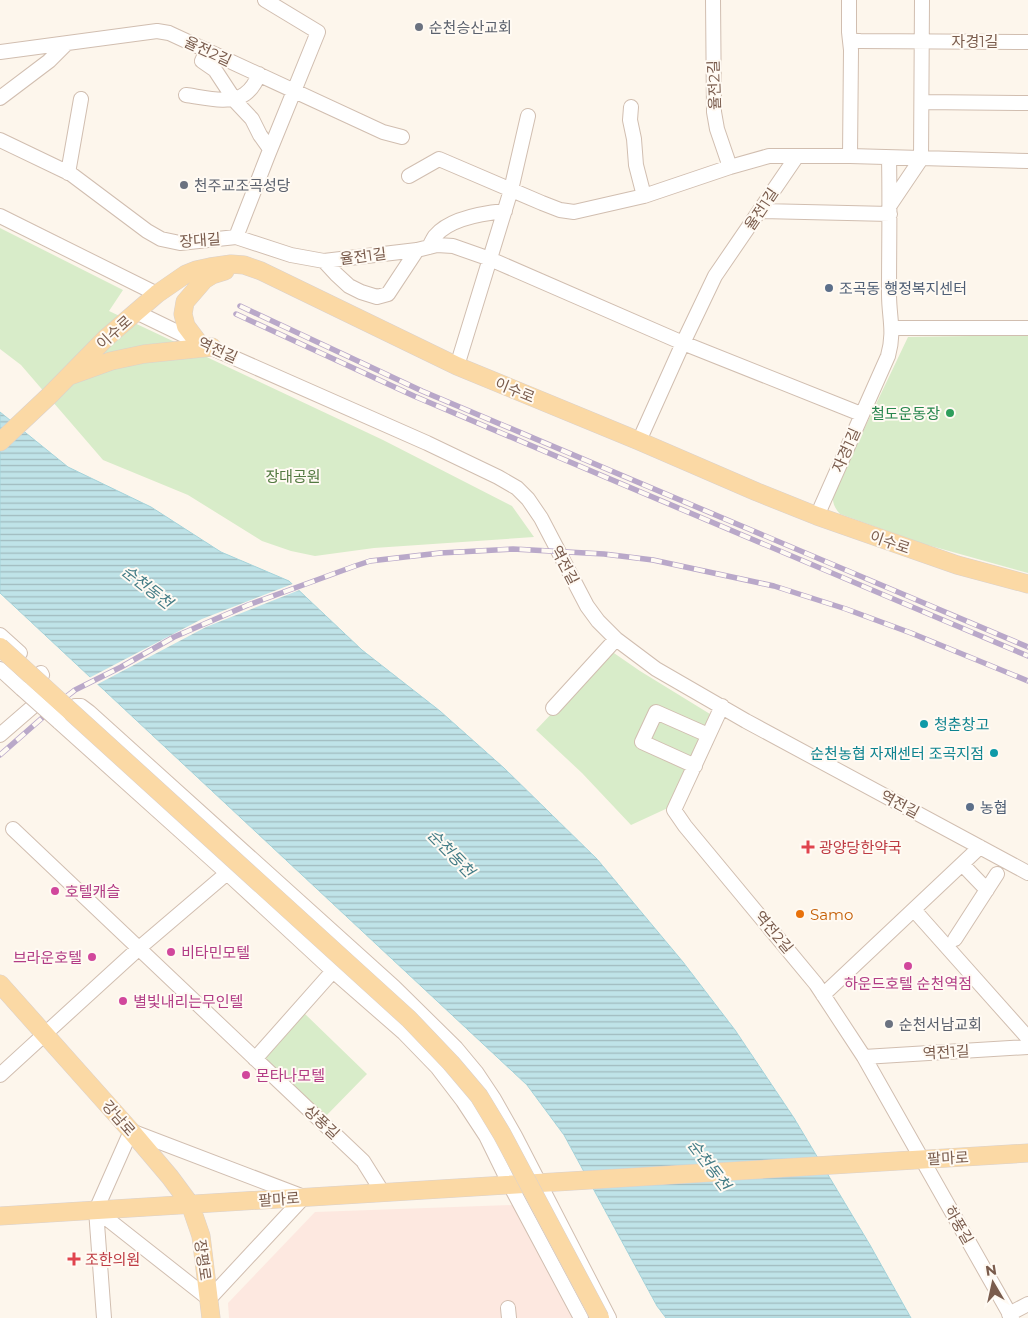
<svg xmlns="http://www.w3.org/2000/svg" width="1028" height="1318" font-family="Montserrat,'Noto Sans KR',sans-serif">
<defs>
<pattern id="water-rules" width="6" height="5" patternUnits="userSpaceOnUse" patternTransform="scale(1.25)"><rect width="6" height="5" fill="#bfe3e8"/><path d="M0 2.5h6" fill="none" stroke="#a0bbbe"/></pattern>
</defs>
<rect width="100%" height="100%" fill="#fdf6ec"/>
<path fill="#fde8e0" d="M513 1205 574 1318H229L228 1303 315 1212Z"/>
<path fill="#d8ecc9" d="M0 228 123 290 109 311 383 440 512 506 534 537 374 548 315 556 291 551 262 541 188 495 103 460 21 365 0 349Z
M1028 335V573L924 544 840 514C833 506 831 500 835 490L908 337Z
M611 651 640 671 710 714 670 807 631 825 582 773 536 730Z
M304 1013 367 1074 323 1119 260 1058Z"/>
<path fill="url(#water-rules)" stroke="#a5d3da" d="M0 412 68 467 151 507 221 552 289 581 362 650 440 711 504 768 597 859 683 962 735 1030 794 1118 870 1245 911 1318H666L657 1306 564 1135 527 1085 0 593Z"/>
<path fill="#fdf6ec" d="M295 583 302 589 206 627 96 685 89 678 202 619Z"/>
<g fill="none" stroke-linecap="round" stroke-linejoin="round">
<g stroke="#d1beb0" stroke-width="16">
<path id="minor" d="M713 0 714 112 717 129 730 167
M849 0V32L851 50 850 156
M850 40 860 41 1028 42
M207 50 202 61 215 70 236 102 252 119 260 135 270 149
M0 52 157 31 169 33 383 132 402 137
M186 95C202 97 231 105 245 94 252 89 256 82 259 74
M0 98 49 61 67 43
M922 102 1028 103
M631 107 630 120 634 139 636 165 644 196
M0 140 71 174 147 231 161 239 180 243 236 237 291 255 324 261 417 250 437 245 453 246 490 259 683 343 861 414
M68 173 81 99
M409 176 439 159 542 203 560 210 574 212 644 196 730 167 769 156H850L1028 161
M890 205 921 159 922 0
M760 211 890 214
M0 216 157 294
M236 237 268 155 318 32 265 0
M429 247C431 243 433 239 435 236 450 218 484 213 505 211
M324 261 336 274 349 286 361 292 377 297 388 294 417 250
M136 312 198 342 427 443 498 477 517 488 528 499 541 518 587 606 598 621 616 639 656 669 746 721 1028 873
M892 328H1028
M457 366 511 190 528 116
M639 441 683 343 715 276 797 156
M817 516 888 356C895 331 889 318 889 294 889 249 890 204 889 158
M0 635 20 653
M0 669 22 689H28L42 675 41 673
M722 706 674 810 685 826 816 984 864 1057 1012 1318
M553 708 616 639
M0 735 37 703
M695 766 642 742 656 712 708 735
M13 829 363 1161 383 1193
M962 864 987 890
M914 910 1028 1038
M955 939 997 874
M823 995 980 847
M864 1057 1028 1047
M255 1059 333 971 341 966
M0 1075 138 949 233 868
M96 1210 209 1299 304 1197 131 1131 96 1210 104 1318
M508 1308 509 1318
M1009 1314 1028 1304
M581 1318 510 1185 486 1136 463 1101 437 1067 404 1033 333 971 227 873 59 722 60 715 75 706H81L89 712 394 987 456 1048 476 1072 494 1099 515 1136 609 1318"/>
</g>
<g stroke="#dad1cd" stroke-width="19">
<path id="major" d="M198 342 186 326 183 314 185 302 204 280 212 275 225 271
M72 375 111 361 144 354 212 347
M0 442 50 395 106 338 157 294 186 274 196 270 210 267 231 264 244 265 261 271 457 366 639 441 757 492 817 516 957 565 1028 584
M0 984 131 1131 170 1177 190 1204 201 1236 211 1318
M0 1216 1028 1153"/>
</g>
<use href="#minor" stroke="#fff" stroke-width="14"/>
<use href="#major" stroke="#fbd9a5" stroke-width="18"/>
<g stroke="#b9a8c9" stroke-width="5.5">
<path id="rail" d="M240 306 422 391 1028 647
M236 314 414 396 1028 656
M0 755 66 697 75 690 121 667 174 637 248 605 355 566 370 561 440 553 513 549 604 554 653 560 774 586 846 609 911 633 1028 681"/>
</g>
<use href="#rail" stroke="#fffaf3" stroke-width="4" stroke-dasharray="11" stroke-linecap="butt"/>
<g stroke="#d1beb0" stroke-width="16" stroke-linecap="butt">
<path id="minor-bridge" d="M22 689 59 722"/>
</g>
<g stroke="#dad1cd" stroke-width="19" stroke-linecap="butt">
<path id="major-bridge" d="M0 647 409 1019 451 1063 479 1096 502 1134 600 1318"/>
</g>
<use href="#minor-bridge" stroke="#fff" stroke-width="14"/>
<use href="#major-bridge" stroke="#fbd9a5" stroke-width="18"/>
</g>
<g fill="#6b7280" stroke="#fffaf3" stroke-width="2">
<circle cx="419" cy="27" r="5"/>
<circle cx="184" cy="185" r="5"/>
<circle cx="889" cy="1024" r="5"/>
</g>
<g fill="#5c6f8a" stroke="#fffaf3" stroke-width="2">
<circle cx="829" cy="288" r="5"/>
<circle cx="970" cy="807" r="5"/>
</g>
<circle fill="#2e9e5b" stroke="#fffaf3" stroke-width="2" cx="950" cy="413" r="5"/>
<g fill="#0f9aa8" stroke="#fffaf3" stroke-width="2">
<circle cx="924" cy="724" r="5"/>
<circle cx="994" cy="753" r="5"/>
</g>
<g fill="#e0444e" stroke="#fffaf3" stroke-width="2">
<path d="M805.5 839.5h5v5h5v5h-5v5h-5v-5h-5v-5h5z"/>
<path d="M71.5 1251.5h5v5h5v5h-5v5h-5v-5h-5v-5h5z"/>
</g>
<g fill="#d1479c" stroke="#fffaf3" stroke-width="2">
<circle cx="55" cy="891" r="5"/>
<circle cx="171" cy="952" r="5"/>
<circle cx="92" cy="957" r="5"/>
<circle cx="908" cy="966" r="5"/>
<circle cx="123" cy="1001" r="5"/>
<circle cx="246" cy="1075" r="5"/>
</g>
<circle fill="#e8710a" stroke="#fffaf3" stroke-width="2" cx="800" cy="914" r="5"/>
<g text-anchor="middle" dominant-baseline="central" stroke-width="4" stroke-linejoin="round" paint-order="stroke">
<g font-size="15" fill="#5b616d" stroke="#fffaf3" text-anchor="start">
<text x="429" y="27">순천승산교회</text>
<text x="194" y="185">천주교조곡성당</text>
<text x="899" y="1024">순천서남교회</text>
</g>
<g font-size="15" fill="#7a5c4d" stroke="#fffaf3">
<text x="975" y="41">자경1길</text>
<text transform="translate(208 51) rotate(25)">율전2길</text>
<text transform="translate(714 85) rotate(-92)">율전2길</text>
<text transform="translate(761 209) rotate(-56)">율전1길</text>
<text transform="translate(200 240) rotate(-4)">장대길</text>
<text transform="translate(363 256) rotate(-7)">율전1길</text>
<text transform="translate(114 332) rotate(-42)">이수로</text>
<text transform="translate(218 350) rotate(24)">역전길</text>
<text transform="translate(515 390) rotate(22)">이수로</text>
<text transform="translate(846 450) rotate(-66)">자경1길</text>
<text transform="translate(890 542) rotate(19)">이수로</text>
<text transform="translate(565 565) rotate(62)">역전길</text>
<text transform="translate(900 804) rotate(28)">역전길</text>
<text transform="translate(774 932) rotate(50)">역전2길</text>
<text transform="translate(946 1052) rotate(-3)">역전1길</text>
<text transform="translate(119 1118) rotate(49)">강남로</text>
<text transform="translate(322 1122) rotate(43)">상풍길</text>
<text transform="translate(948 1158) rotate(-3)">팔마로</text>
<text transform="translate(279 1199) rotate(-4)">팔마로</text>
<text transform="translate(959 1225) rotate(60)">하풍길</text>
<text transform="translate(203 1260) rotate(82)">장평로</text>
</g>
<g font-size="15" fill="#4e5e75" stroke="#fffaf3" text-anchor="start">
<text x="839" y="288">조곡동 행정복지센터</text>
<text x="980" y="807">농협</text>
</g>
<g font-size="15" fill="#27864d" stroke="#fffaf3" text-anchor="end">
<text x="940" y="413">철도운동장</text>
</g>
<g font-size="15" fill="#537a41" stroke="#fffaf3">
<text x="293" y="476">장대공원</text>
</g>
<g font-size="15" fill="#0d838f" stroke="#fffaf3" text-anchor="start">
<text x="934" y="724">청춘창고</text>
<text x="984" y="753" text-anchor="end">순천농협 자재센터 조곡지점</text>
</g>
<g font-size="15" fill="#be3a42" stroke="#fffaf3" text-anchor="start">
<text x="819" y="847">광양당한약국</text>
<text x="85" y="1259">조한의원</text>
</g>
<g font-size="15" fill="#b23c85" stroke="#fffaf3" text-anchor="start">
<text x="65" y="891">호텔캐슬</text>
<text x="181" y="952">비타민모텔</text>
<text x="82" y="957" text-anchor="end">브라운호텔</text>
<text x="908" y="983" text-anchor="middle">하운드호텔 순천역점</text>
<text x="133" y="1001">별빛내리는무인텔</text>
<text x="256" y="1075">몬타나모텔</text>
</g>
<g font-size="15" fill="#c56008" stroke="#fffaf3" text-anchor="start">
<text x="810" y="914">Samo</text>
</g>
<g font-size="16" font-style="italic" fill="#437c86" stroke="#fffaf3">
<text transform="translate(147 587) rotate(38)">순천동천</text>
<text transform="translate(451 853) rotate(46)">순천동천</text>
<text transform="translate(709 1165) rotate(53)">순천동천</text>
</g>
</g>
<g transform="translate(993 1283) rotate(351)" stroke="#fffaf3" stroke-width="4" paint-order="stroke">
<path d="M0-4L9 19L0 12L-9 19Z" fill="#7a5c4d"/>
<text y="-8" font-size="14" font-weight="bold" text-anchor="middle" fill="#7a5c4d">N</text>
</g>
</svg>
